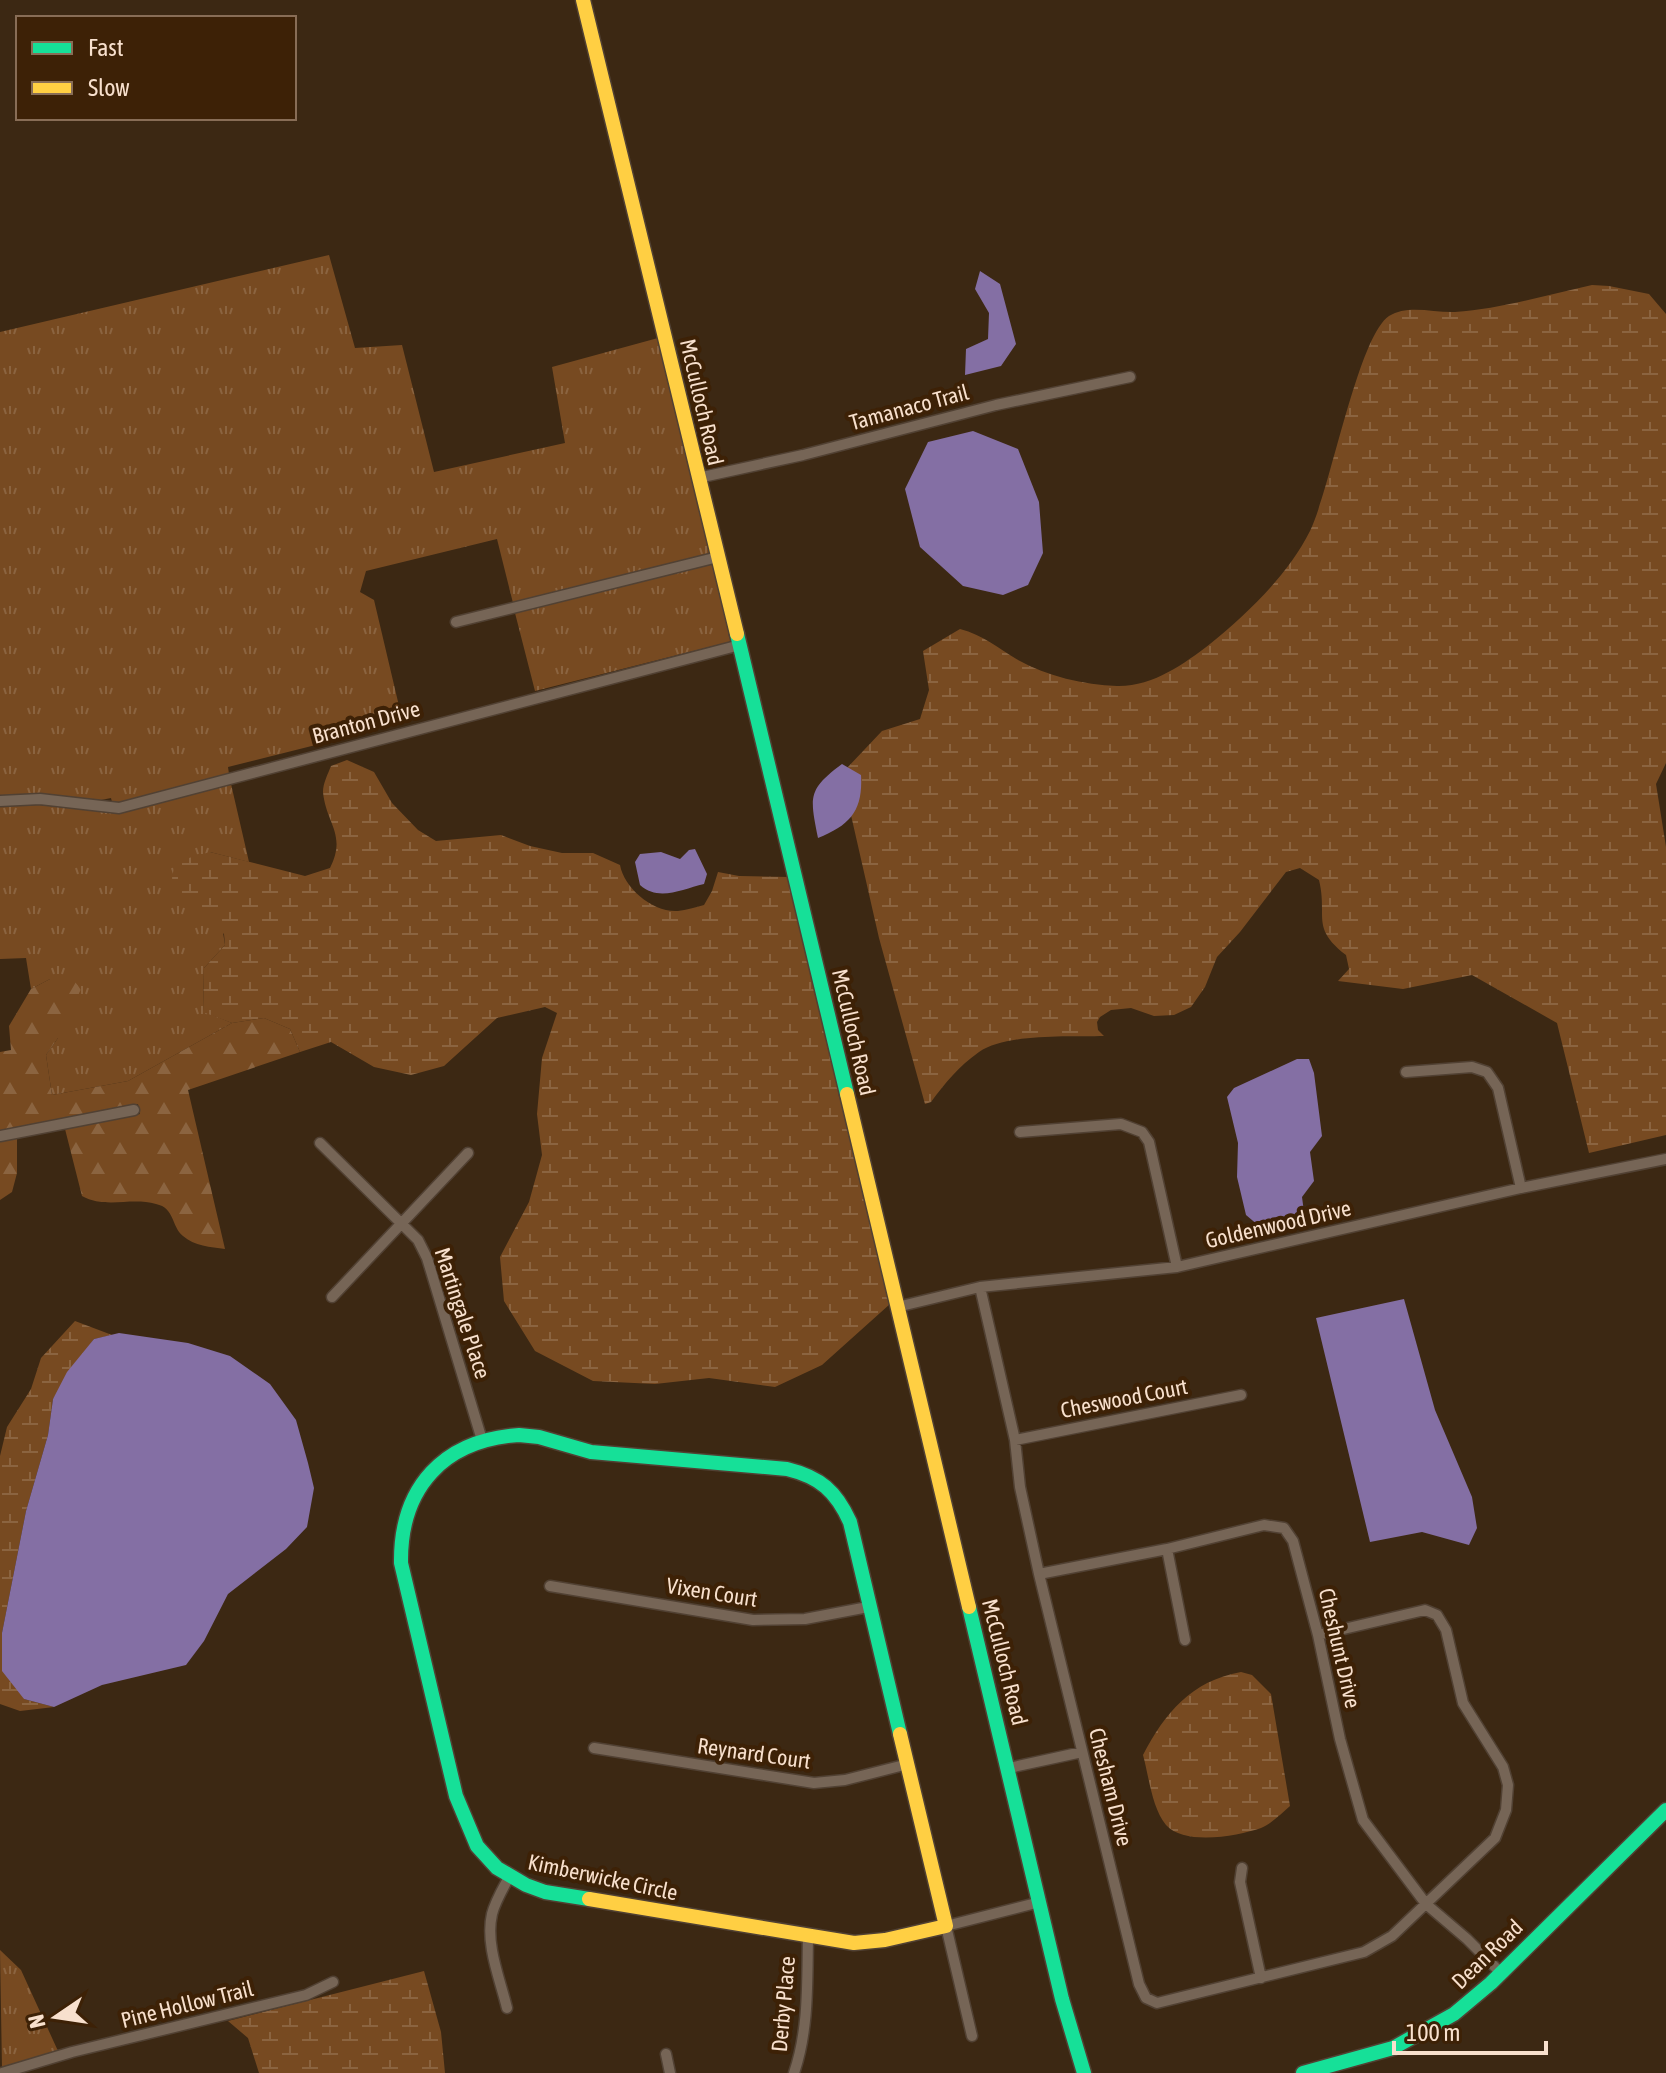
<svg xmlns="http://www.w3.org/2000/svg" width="1666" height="2073" font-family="'Asap Condensed',sans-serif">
<defs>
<pattern id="grass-tufts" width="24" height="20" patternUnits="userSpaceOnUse" patternTransform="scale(2)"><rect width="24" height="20" fill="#774a21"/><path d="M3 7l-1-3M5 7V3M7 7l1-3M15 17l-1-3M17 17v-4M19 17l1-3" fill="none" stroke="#8b6440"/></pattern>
<pattern id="forest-firs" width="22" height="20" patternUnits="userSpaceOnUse" patternTransform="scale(2)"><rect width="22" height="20" fill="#774a21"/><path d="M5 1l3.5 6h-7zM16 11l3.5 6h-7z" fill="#8b6440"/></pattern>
<pattern id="wetland-marsh" width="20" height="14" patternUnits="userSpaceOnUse" patternTransform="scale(2)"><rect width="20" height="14" fill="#774a21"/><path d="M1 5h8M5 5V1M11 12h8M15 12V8" fill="none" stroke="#8b6440"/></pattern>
</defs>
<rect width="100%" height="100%" fill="#3c2813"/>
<path fill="url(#grass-tufts)" d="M329 255 355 348 402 345 434 472 565 443 552 367 658 338 711 554 513 603 497 539 366 571 360 592 374 600 403 723 228 767 229 774 119 803 112 802 111 798 101 800 40 794 0 796V332Z
M714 564 733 641 535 691 515 613Z
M231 784 249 862 210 852 225 945 204 968 203 1011 232 1023 128 1081 52 1095 46 1055 58 1038 50 979 31 989 26 958 0 959V806L39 805 118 813Z
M0 1950 21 1970 58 2051 2 2068Z"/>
<path fill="url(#forest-firs)" d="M69 975 81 989 58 1038 46 1055 52 1095 128 1081 232 1023 264 1018 290 1029 300 1052 188 1090 225 1249C211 1247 194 1246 183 1236 171 1226 175 1208 156 1204 131 1197 105 1209 82 1196L65 1129 140 1114 138 1104 0 1131V1052L11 1050 9 1026 31 989 50 979Z
M17 1138V1173L12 1192 0 1200V1141Z"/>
<path fill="url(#wetland-marsh)" d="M1592 285 1609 286 1649 294 1666 314V763L1656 784 1666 847V1135L1589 1153 1557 1023 1472 975 1403 989 1338 981 1349 969 1346 955C1310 927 1328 917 1319 880L1300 868 1286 872 1240 932 1217 957 1205 987 1191 1007 1174 1015 1154 1016 1131 1008 1111 1010 1100 1017 1097 1022 1098 1030 1104 1036C1069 1037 1007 1033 979 1052 959 1066 945 1083 931 1102L925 1104 879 938 848 802 847 768 882 731 920 719 929 690 923 651 960 629C983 635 998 648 1018 660 1047 676 1084 685 1117 686 1152 687 1184 664 1210 644 1248 613 1288 575 1310 531 1331 487 1358 337 1389 316 1408 304 1434 313 1455 312 1501 309 1546 295 1592 285Z
M347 760 374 772 392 803 418 830 436 841 501 835 530 846 562 853H593L620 865C624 888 653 913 678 911 686 910 696 907 704 905L712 891 718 872 739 876 789 877 890 1304 822 1365 775 1387 709 1378 655 1384 593 1381 535 1351 504 1301 500 1257 529 1202 542 1155 537 1114 542 1058 557 1013 545 1007 497 1018 444 1066 411 1075 374 1067 331 1042 300 1052 290 1029 264 1018 232 1023 203 1012 204 968 225 945 224 934 176 895 172 878 175 862 210 852 305 876 330 868C347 834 326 824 323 792 323 783 328 774 331 766Z
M75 1321 112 1335 94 1339 53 1399 48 1435 26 1511 2 1633 24 1699 54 1707 20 1711 0 1704V1456L7 1427 31 1389 41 1358Z
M1241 1672 1252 1675 1271 1694 1290 1806C1282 1813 1271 1824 1261 1828 1238 1836 1185 1846 1166 1825 1152 1808 1149 1777 1143 1755 1165 1713 1191 1681 1241 1672Z
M424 1971 441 2032 445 2073H259L248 2038 228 2021Z"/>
<path fill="#846fa4" d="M980 271 1000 284 1016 344 1001 366 965 375 966 349 988 339 989 313 975 289Z
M973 431 1018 449 1039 502 1043 553 1028 585 1003 595 963 586 920 547 905 489 928 442Z
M842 764 861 775C863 810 851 825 818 838 810 797 807 790 842 764Z
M695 849 707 874 704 884C682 889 659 902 640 885L635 862 640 854 661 852 680 859 689 850Z
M1297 1059H1309L1314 1073 1322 1136 1310 1152 1314 1181 1302 1197 1304 1212 1290 1222 1265 1231 1246 1215 1237 1177 1238 1143 1227 1097 1234 1088Z
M1404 1299 1435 1410 1472 1497 1477 1528 1469 1545 1422 1532 1370 1542 1316 1318Z
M119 1333 188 1343 230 1356 270 1384 296 1420 308 1463 314 1488 307 1527 286 1549 228 1594 204 1641 186 1665 102 1685 54 1707 24 1699 2 1671V1633L26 1511 48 1435 53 1399 67 1372 94 1339Z"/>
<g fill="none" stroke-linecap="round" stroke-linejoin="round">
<g stroke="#514133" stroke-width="13">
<path id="street" d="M698 478 803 455 996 405 1130 377
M456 622 718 557
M0 801 40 799 119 808 740 645
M1406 1072 1472 1067 1487 1072 1498 1088 1521 1188
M1020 1132 1121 1124 1142 1132 1149 1142 1177 1267
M0 1136 134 1110
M320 1143 418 1240 427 1258 482 1440
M980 1287 1015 1440 1020 1487 1039 1574 1139 1984 1146 1998 1157 2003 1364 1952 1392 1936 1495 1838 1506 1810 1508 1785 1503 1767 1463 1703 1446 1630 1437 1615 1425 1610 1318 1635
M332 1297 468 1153
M897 1307 980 1287 1177 1267 1521 1188 1666 1159
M1015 1440 1241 1395
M1167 1549 1185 1640
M1039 1574 1167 1549 1264 1525 1284 1528 1293 1541 1318 1635 1340 1739 1363 1820 1426 1904 1467 1939 1501 1973
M550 1586 753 1620 805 1619 868 1607
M594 1748 814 1783 845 1780 908 1764
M1009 1768 1082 1752
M1242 1868 1240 1882 1261 1978
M507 2008C500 1979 485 1944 492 1914 495 1902 502 1890 508 1879
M972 2036 946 1926 1040 1902
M666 2054 670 2073
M2 2073 72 2052 306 1995 333 1982
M794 2073C809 2029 807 1983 808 1937"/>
</g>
<g stroke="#514133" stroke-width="17">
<path id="fast" d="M737 634 847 1094
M519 1435 539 1437 591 1452 787 1469C820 1477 836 1491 850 1522L900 1734
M519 1435C444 1440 400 1487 401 1563L456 1796 477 1846 497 1868 526 1885 545 1892 589 1899
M969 1607 1062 1999 1084 2073
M1303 2073 1393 2048 1454 2014 1491 1983 1666 1810"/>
</g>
<g stroke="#514133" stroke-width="17">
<path id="slow" d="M583 0 737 634
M847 1094 969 1607
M589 1899 854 1943 885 1940 946 1926 900 1734"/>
</g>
<use href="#street" stroke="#766556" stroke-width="10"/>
<use href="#fast" stroke="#16e098" stroke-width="14"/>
<use href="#slow" stroke="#ffcf43" stroke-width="14"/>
</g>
<g text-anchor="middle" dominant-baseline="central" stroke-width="8" stroke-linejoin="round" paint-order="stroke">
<g font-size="22" fill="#f8e0cd" stroke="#3d2106">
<text transform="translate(702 402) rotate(77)">McCulloch Road</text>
<text transform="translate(909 407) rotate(-15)">Tamanaco Trail</text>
<text transform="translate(366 722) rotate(-15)">Branton Drive</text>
<text transform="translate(854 1032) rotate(77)">McCulloch Road</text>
<text transform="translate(1278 1224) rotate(-13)">Goldenwood Drive</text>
<text transform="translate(463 1313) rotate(72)">Martingale Place</text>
<text transform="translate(1124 1398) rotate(-11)">Cheswood Court</text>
<text transform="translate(712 1592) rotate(9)">Vixen Court</text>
<text transform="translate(1340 1648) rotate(77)">Cheshunt Drive</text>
<text transform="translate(1005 1662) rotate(76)">McCulloch Road</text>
<text transform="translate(754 1753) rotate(8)">Reynard Court</text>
<text transform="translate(1111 1787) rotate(76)">Chesham Drive</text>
<text transform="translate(603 1877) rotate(12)">Kimberwicke Circle</text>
<text transform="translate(1487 1954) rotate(-44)">Dean Road</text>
<text transform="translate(187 2004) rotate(-14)">Pine Hollow Trail</text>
<text transform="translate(783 2004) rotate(-85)">Derby Place</text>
</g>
</g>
<rect x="16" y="16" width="280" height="104" fill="#3d2106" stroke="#886d56" stroke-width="2"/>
<rect x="32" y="42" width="40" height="12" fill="#16e098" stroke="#886d56" stroke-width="2"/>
<text x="88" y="56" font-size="24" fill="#f8e0cd">Fast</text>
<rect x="32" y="82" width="40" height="12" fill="#ffcf43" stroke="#886d56" stroke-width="2"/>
<text x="88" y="96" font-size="24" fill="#f8e0cd">Slow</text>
<g transform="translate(56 2017) rotate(257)" stroke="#3d2106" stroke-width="6" paint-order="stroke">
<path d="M0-6L14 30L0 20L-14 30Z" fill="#f8e0cd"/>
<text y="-12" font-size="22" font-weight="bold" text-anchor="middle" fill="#f8e0cd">N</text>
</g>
<path d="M1394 2041v12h152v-12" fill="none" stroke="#f8e0cd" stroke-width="4"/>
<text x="1406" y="2041" font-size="24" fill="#f8e0cd" stroke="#3d2106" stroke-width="6" paint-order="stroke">100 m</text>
</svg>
